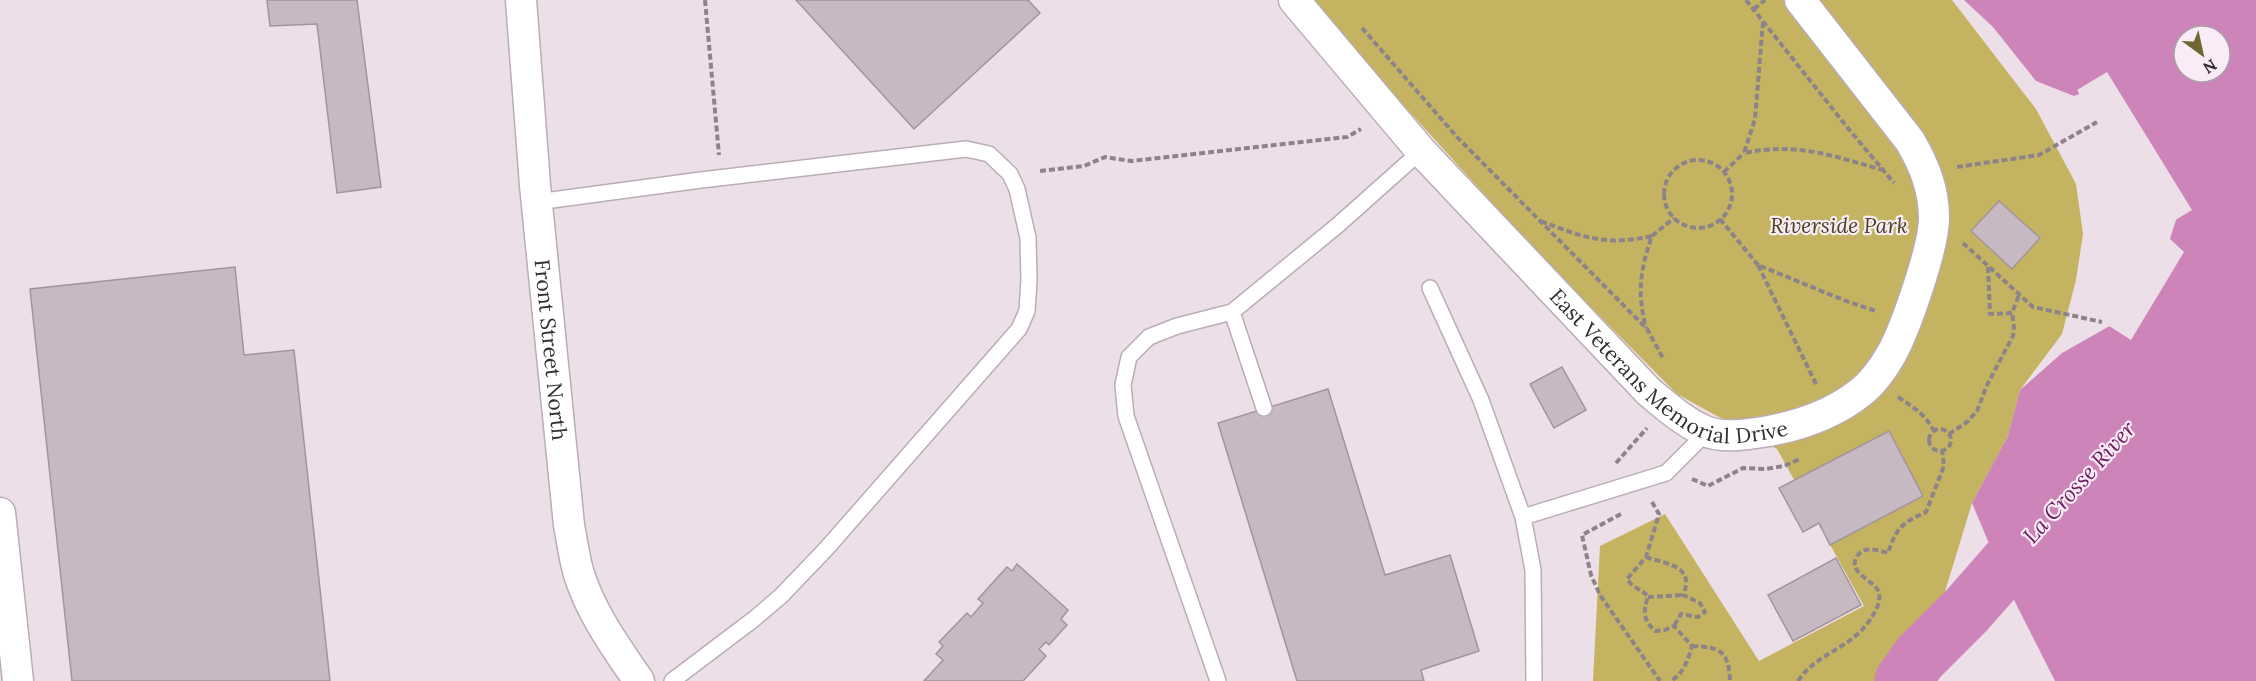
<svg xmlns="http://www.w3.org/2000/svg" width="2256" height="681" font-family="Lora,serif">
<rect width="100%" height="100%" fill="#eddfe8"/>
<path fill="#c4b361" d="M1314 0H1952L2036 109 2076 184 2083 234 2076 280 2062 334 2020 390 2008 436 1972 503 1943 598 1888 681H1593L1600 546 1665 514 1759 661 1864 606 1777 449 1677 394 1542 258 1379 78Z"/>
<path fill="#cc84b9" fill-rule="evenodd" d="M1964 0H2256V681H2055L2007 586 1972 503 2008 436 2020 390 2062 353 2108 327 2150 300 2178 214 2105 84 2074 96 2036 81 1993 27ZM2184 36H2220V72H2184Z"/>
<path fill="#eddfe8" d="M2107 72 2192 210 2172 222 2174 215 2126 141 2104 88 2081 97 2077 90Z
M2167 236 2184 252 2131 340 2106 324 2148 298Z"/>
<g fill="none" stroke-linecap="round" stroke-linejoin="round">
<path stroke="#cc84b9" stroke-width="57" d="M1903 681 1919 658 1967 610 2053 512"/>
</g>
<path fill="#c6b9c2" stroke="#a1959d" stroke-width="1.5" d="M267 0H357L381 187 337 193 317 24 270 26Z
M796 0H1028L1040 13 914 129Z
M1999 201 2040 238 2012 269 1971 231Z
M235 267 244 355 294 350 330 681H72L30 289Z
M1562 367 1586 410 1554 428 1530 384Z
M1328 389 1385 575 1450 555 1479 651 1421 670 1424 681H1297L1218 423Z
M1889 431 1923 496 1830 545 1819 523 1803 532 1779 488Z
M1836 558 1861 605 1793 641 1768 595Z
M1017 564 1068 610 1061 619 1067 625 1049 645 1046 642 1039 649 1046 656 1023 681H924L943 660 936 654 943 646 939 642 967 613 971 617 983 603 978 599 1007 567 1012 571Z"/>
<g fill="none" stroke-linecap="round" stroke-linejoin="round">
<g stroke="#baadb6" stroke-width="18">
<path id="lane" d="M537 202 701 180 966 149 989 154 1010 174 1017 189 1028 238 1029 280 1027 311 1019 329 826 549 781 596 754 619 672 681
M1430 288 1481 400 1523 517 1533 570 1534 681
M1232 312 1264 408
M1523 517 1666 473 1707 432
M1218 681 1126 416 1123 385 1129 357 1149 337 1177 326 1232 312 1338 225 1421 151"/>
</g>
<g stroke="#baadb6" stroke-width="33">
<g id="street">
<path id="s1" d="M521 0 535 185 569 525C572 541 574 556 578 571 590 612 616 647 639 681"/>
<path id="s2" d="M1294 0 1421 151 1649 392C1666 406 1685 423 1705 431 1723 439 1750 434 1769 431 1801 425 1835 413 1861 392 1874 382 1884 367 1892 353 1906 327 1934 247 1934 218 1934 189 1924 165 1910 141L1800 0"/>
<path d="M0 513 18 681"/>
</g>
</g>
<path stroke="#8d848a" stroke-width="4" stroke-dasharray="6 3" stroke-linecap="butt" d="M705 0 719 155
M1746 0 1847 127 1894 183
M1754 9 1765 0
M1763 22 1755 119 1744 153C1797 142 1833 156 1883 170
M1362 28 1457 137 1647 329 1663 358
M1664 194a34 34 0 1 1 68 0a34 34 0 1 1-68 0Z
M1957 167 2039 155 2097 122
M1040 171 1084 166 1105 157 1131 161 1347 137 1361 129
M1724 172 1744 153
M1720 219 1758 265
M1541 221C1584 238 1606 246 1652 236 1640 270 1637 293 1646 328
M1652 236 1674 218
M1963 243 2033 307 2102 322
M1988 267 1990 314 2012 313 2019 295
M1816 384 1758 265 1846 301 1876 311
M1898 397C1913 407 1925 414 1934 431
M1929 440a11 11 0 1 1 22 0a11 11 0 1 1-22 0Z
M1949 434 1967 422 1977 411 1987 385 2013 336 2014 326 2012 313
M1616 463 1647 428
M1692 479 1708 486 1743 468 1766 469 1784 466 1800 459
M1652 502 1659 514 1646 557 1627 579C1633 589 1643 589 1648 597 1643 612 1643 620 1655 631L1665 630 1674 626 1692 646C1688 660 1683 675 1670 681
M1621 514 1582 535 1591 575 1600 595 1660 681
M1646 557C1665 564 1696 565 1683 595L1700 603 1705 612 1698 617 1681 614 1674 626
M1648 597 1683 595
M1692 646C1720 647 1729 651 1730 681
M1798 681C1819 649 1860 649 1878 605 1879 601 1880 596 1879 592 1874 580 1845 572 1858 555 1865 545 1879 551 1888 553 1896 528 1902 523 1926 512L1944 466 1942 450"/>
<use href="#lane" stroke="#fff" stroke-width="15"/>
<use href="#street" stroke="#fff" stroke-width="30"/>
</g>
<g text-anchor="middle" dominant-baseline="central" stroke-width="4.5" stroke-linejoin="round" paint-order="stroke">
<g font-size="21" font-style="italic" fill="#4a431d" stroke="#faecf6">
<text x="1839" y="225">Riverside Park</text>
</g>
<g font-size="21" fill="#322d30" stroke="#faecf6">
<text stroke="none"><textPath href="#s1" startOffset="351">Front Street North</textPath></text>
<text stroke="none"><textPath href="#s2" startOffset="536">East Veterans Memorial Drive</textPath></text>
</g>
<g font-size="22" font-style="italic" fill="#6d185d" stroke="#faecf6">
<text transform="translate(2079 482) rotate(-48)">La Crosse River</text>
</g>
</g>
<g transform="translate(2202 54) rotate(147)"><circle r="28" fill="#faecf6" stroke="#aaa0a7" stroke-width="1.5"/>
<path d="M0-4.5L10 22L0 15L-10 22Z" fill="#706632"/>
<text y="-9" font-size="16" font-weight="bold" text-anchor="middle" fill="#322d30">N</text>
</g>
</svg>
